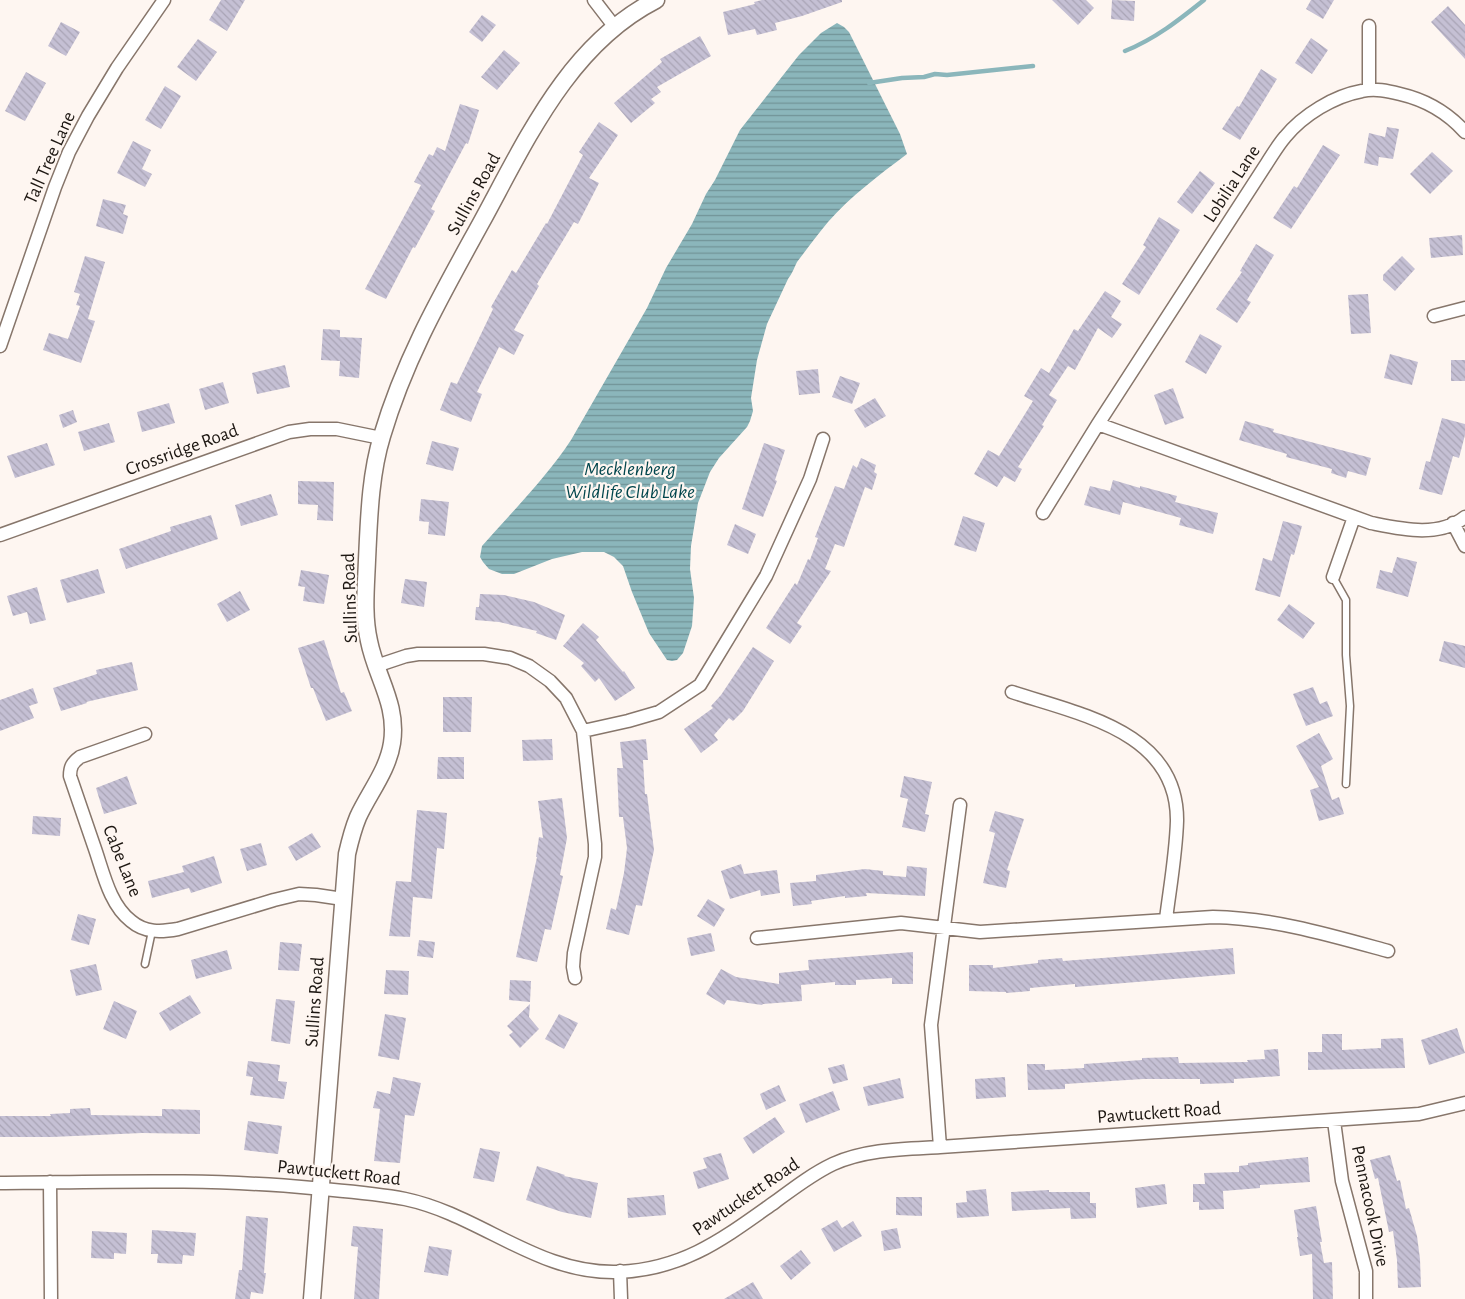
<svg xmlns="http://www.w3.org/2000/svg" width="1465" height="1299" font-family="'Alegreya Sans',sans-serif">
<defs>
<pattern id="water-rules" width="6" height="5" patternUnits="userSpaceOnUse" patternTransform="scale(1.25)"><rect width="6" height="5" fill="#8bb6bb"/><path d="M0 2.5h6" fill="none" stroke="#719397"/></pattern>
<pattern id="building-back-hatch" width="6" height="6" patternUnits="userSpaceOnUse" patternTransform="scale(1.25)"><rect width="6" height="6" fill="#c5c0d4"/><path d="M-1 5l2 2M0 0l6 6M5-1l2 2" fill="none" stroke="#a9a4b5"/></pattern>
</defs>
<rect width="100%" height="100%" fill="#fef6f1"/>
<path fill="url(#water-rules)" d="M837 23 844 27 849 32 900 134 907 154C879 175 851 196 828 222 817 235 807 249 797 262 794 268 792 274 788 279L767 324 757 360 751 398 753 411 750 421 747 427 719 458 710 472 698 503 691 546 690 569 694 598 692 626 683 653 677 660 672 661 667 660 649 633 632 592 623 566 614 557 604 552H582L552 559 514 574H502L489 569 483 562 480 557 482 546C512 512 546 478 571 440L647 308 666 268 692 224 706 194 715 180 740 130 799 55 821 33Z"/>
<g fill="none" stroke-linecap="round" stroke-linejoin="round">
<path stroke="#8bb6bb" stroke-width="4.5" d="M1125 51C1155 39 1179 20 1204 0
M869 83 902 78 924 77 935 74 947 75 1033 66"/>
</g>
<path fill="url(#building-back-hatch)" d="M221 0H245L227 31 209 20Z
M762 0H842V2L802 16 775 23 777 30 757 35 755 29 728 35 723 12 755 4 754 2Z
M1052 0H1086L1094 8 1078 25Z
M1112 0 1135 1 1134 21 1111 19Z
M1311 0H1334L1323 19 1306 9Z
M1448 6 1465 25V59L1431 22Z
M482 15 496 25 482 42 469 32Z
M61 22 80 32 66 56 48 46Z
M700 36 711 56 657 87 661 92 651 99 655 103 631 123 614 103 662 62 660 59Z
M1311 38 1328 50 1312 74 1295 63Z
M198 39 217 52 196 81 177 67Z
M504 50 520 63 497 90 481 77Z
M1261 69 1277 79 1240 140 1222 129 1237 106 1239 107Z
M26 72 46 83 25 121 5 111Z
M165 86 181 96 161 129 145 120Z
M460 104 479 110 468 144 466 143 431 209 435 211 415 248 413 247 386 299 365 289 421 185 414 182 429 154 433 156 437 147 445 151Z
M599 122 618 135 589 178 599 183 578 224 574 222 537 284 539 286 514 330 524 335 514 355 499 347 477 392 482 394 471 422 440 410 451 382 457 384 493 309 491 307 512 270 516 273 546 223 547 224 583 155 579 152Z
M1387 127 1399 129 1393 159 1379 157 1378 166 1364 163 1369 133 1385 137Z
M133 141 151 150 142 169 152 174 145 187 117 173Z
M1323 145 1340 155 1291 229 1273 218 1294 186 1297 188Z
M1432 152 1453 171 1430 194 1410 174Z
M1200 171 1215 183 1192 214 1177 202Z
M103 199 126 205 123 214 128 216 123 234 96 226Z
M1159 217 1180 230 1139 295 1122 284 1146 247 1143 245Z
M1462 235 1463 255 1431 258 1429 238Z
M1256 244 1274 255 1247 300 1251 302 1237 323 1216 309 1242 272 1240 271Z
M85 256 105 262 88 319 95 321 81 363 43 350 49 333 68 339 80 306 76 305 80 294 74 292Z
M1402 256 1415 269 1395 291 1383 280V275Z
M1105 291 1121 301 1111 317 1122 324 1112 338 1098 328 1075 370 1068 366 1049 395 1057 400 1042 425 1044 426 1018 467 1022 469 1015 482 1004 476 997 487 974 474 988 450 999 456 1033 401 1024 396 1041 368 1049 373 1074 329 1078 331Z
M1368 294 1371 333 1351 334 1348 295Z
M323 329 340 330V337L362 338 359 378 339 376 340 361 321 360Z
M1200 334 1222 346 1206 374 1185 362Z
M1390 354 1418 362 1412 385 1384 378Z
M1451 360H1465V381H1451Z
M285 365 290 387 257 394 252 373Z
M818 369 820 393 799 395 796 371Z
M840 376 860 383 852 404 832 397Z
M223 382 229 403 205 410 199 389Z
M1173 388 1184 418 1165 425 1154 395Z
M875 398 886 416 865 428 854 410Z
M169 403 175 423 142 432 137 412Z
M73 410 77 422 63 428 59 415Z
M1442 418 1465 424V435L1459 458 1453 456 1442 495 1419 489 1426 461 1430 462Z
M1245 421 1274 429 1273 432 1371 458 1366 476 1348 471 1346 478 1331 473 1332 469 1286 457 1287 454 1239 440Z
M109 423 115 442 84 451 78 432Z
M432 441 459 448 453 471 426 464Z
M47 443 55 465 15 478 7 456Z
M764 443 785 450 775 480 777 481 763 517 742 509Z
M861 458 876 465 874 472 877 474 872 490 865 487 844 547 835 544 825 569 831 571 797 623 802 626 790 644 766 628 795 583 797 585 808 559 810 560 818 538 815 537 835 486 844 489 853 465 857 468Z
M1113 480 1140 488V486L1177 496 1175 502 1218 513 1213 534 1179 525 1181 518 1123 502 1120 515 1084 505 1090 486 1110 491Z
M298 481 334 482 333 521 317 520 318 505 298 504Z
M271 494 278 515 241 526 235 505Z
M421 499 449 502 445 536 428 534 429 522 419 521Z
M211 515 218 539 126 569 119 549 171 531 170 527Z
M963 516 985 523 976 552 954 545Z
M1283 521 1302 526 1294 555 1291 554 1280 597 1255 590 1263 558 1272 561Z
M735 524 756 534 748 554 727 545Z
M1397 557 1417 562 1408 597 1376 588 1380 570 1392 573Z
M98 569 105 593 67 603 60 580Z
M301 570 329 575 324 604 303 601 305 587 298 586Z
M405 579 427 582 424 607 401 603Z
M37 587 46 620 30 624 27 612 13 616 7 596Z
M240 591 250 610 227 622 217 604Z
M480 594 504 595 534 602 565 615 556 640 536 633 537 631 499 622 475 620 476 607H479Z
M1289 604 1315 623 1303 639 1277 620Z
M583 623 599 637 596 640 623 672 624 671 635 688 615 701 599 678 595 682 581 666 584 663 563 646Z
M324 640 341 693 344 692 352 711 326 721 313 688H311L298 648Z
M1444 641 1465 646V668L1439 661Z
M753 647 774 661 743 711 733 721 729 718 714 735 718 740 701 753 684 729 713 708 711 706 721 695Z
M132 662 138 690 86 702 87 703 61 711 53 688 97 674 96 670Z
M1313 687 1320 704 1327 701 1333 716 1306 726 1293 694Z
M33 688 38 703 29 706 34 718 0 731V700Z
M443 697H472L471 732H443Z
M1319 733 1333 759 1321 766 1332 800 1339 797 1344 814 1319 821 1310 790 1319 787 1296 746Z
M552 739 553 760 523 761 522 740Z
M646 739 648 760H643L645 794H647L654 850 642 906 636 905 629 935 606 929 611 908 616 910 624 873 627 848 623 817H619L617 768H623L620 742Z
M438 757H464V779H437Z
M127 776 137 804 104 814 96 788Z
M904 776 932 782 925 814 929 815 925 832 902 827 908 799 900 797Z
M562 798 567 838 560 875 563 876 551 930 545 929 537 962 516 957 537 857H536L539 837 543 838 538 801Z
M417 810 447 813 444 849 437 848 432 899 413 897 410 937 389 936 396 881 411 882Z
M995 811 1024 819 1007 870 1010 871 1006 888 983 883 995 833 989 831Z
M33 816 61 818 60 836 32 834Z
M312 833 321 847 296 861 288 847Z
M261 843 267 865 247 871 240 849Z
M214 856 222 883 191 893 189 888 152 898 148 881 184 872 182 866Z
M741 864 744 874 777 870 780 893 761 896 760 890 730 899 721 871Z
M907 866 927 868 925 896 866 893 867 896 845 898V896L811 901 812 904 793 906 790 883 816 881V875L865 869 883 871V875L906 877Z
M708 899 725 909 714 927 697 916Z
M78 914 96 919 89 945 71 940Z
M711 933 715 951 691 956 687 938Z
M419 940 435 942 433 958 417 956Z
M280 942 302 944 299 971 278 970Z
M1233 948 1235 974 1075 987V984L1030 988V991L1006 993V992L969 991V965H993V968L1038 963V960L1062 958 1063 961Z
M227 950 232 969 196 979 191 960Z
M913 952V984H892V978L856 980V985H835V982L801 985 802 1001 763 1004 762 1005 727 1000 724 1005 706 994 721 969 736 977 779 984V973L809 970 808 960Z
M96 964 102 990 76 996 70 970Z
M386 970 409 971 408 995 384 994Z
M510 980 531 981 530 1002 509 1000Z
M190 995 201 1013 170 1031 159 1013Z
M276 999 295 1001 290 1044 271 1041Z
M114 1001 137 1011 126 1039 103 1029Z
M530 1004 529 1017 539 1029 520 1048 509 1035 513 1032 507 1026Z
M385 1014 406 1018 399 1060 378 1056Z
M559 1014 578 1023 564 1049 545 1039Z
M1457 1028 1465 1053 1429 1065 1421 1040Z
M1322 1034H1342V1050L1381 1048V1039L1403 1038 1405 1068 1308 1070V1052H1322Z
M1278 1049 1280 1076 1234 1079V1083L1200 1084V1079H1143L1065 1084V1089L1028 1090 1027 1064H1045V1070L1084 1068V1064L1142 1060V1058L1178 1057 1179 1063 1248 1062 1247 1060 1265 1059 1264 1050Z
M248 1061 280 1065 278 1081 287 1082 284 1099 250 1095 253 1077 246 1076Z
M844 1064 848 1080 833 1084 828 1068Z
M393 1077 421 1083 414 1116 405 1115 400 1163 374 1161 380 1109 373 1108 377 1091 390 1094Z
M1005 1077 1006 1097 976 1099 975 1079Z
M900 1078 904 1098 868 1106 863 1087Z
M779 1085 786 1101 766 1110 760 1094Z
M833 1091 840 1110 806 1123 799 1104Z
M90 1108 91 1115 162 1116V1109L200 1110V1134L142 1133 52 1137H0V1116H51L50 1114 70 1113V1109Z
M775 1117 785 1132 753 1154 743 1138Z
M248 1121 282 1126 278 1154 244 1150Z
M480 1148 500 1152 494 1182 473 1178Z
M721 1153 729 1179 698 1189 693 1172 707 1168 703 1158Z
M1390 1155 1397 1181 1400 1180 1406 1209 1409 1208 1417 1236 1420 1259 1421 1287 1398 1288 1397 1260 1393 1231 1389 1232 1378 1178 1375 1179 1370 1160Z
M1308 1157 1310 1182 1260 1185V1188L1223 1191 1224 1209 1199 1210V1202H1193V1184H1205L1204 1173 1239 1172V1166L1248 1165V1163Z
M537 1166 565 1175 564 1176 598 1183 591 1218 562 1212 526 1200Z
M1165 1184 1167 1204 1137 1208 1135 1188Z
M986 1189 989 1216 957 1218 956 1203 967 1202 966 1191Z
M1049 1190V1192H1090V1203H1096V1218L1071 1219 1070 1208 1012 1211 1011 1192Z
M664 1195 666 1215 628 1218 627 1198Z
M896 1197H922V1216L896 1215Z
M1316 1206 1322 1242H1320L1324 1263 1332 1262 1333 1299H1313L1312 1254 1300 1256 1297 1237H1298L1294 1210Z
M246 1216 268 1218 264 1273H266L263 1294 251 1292 250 1299H235L239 1270H242Z
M837 1220 842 1228 853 1221 862 1236 834 1252 821 1229Z
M353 1226 383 1229 379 1299H354L358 1247 351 1246Z
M897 1228 901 1248 884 1251 881 1231Z
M152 1230 196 1233 194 1256 183 1255 182 1264 157 1263 158 1254H151Z
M92 1231 127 1233 126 1254 114 1253V1259L91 1258Z
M429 1246 452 1250 448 1276 424 1272Z
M801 1250 811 1263 791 1280 780 1266Z
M753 1282 763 1299H724Z"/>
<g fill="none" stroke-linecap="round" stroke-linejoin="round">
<g stroke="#87766b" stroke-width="9">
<path id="service" d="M1333 577 1346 600V655L1350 706 1346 784
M145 964 152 931"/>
</g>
<g stroke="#87766b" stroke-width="15">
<path id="minor" d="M594 0 614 26
M1369 26V90
M1434 316 1465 308
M0 346 55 187 69 152 88 116 117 68 164 0
M1098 424 1371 523C1401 529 1439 538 1465 517
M1043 513 1098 424 1267 163C1273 154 1278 145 1285 137 1303 115 1334 96 1362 91 1375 88 1388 91 1400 94 1426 100 1447 112 1465 132
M1453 523 1465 546
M0 535 289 432 310 429H337L381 438
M1333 577 1354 517
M376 666 406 656 418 654H484L510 658 529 666 550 681 566 698 583 731 595 844V857L574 953 573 967 575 978
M1012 692C1078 714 1178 731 1177 821 1176 854 1170 887 1166 919
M583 731 628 721 659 712 700 685 766 576 810 479 823 439
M145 734 80 757C72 763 70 767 70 776 78 800 86 823 94 846 103 871 109 904 131 921 145 933 161 932 178 929L274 900 299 894 316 895 343 899
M757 938 901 923 980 932 1213 917C1273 918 1330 935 1388 951
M1334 1121 1342 1181 1366 1271V1299
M940 1147 931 1025 960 805
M50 1182 51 1299
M0 1183C104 1182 208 1178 312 1188 344 1191 374 1193 405 1199 481 1215 538 1275 619 1272 685 1269 724 1238 775 1202 794 1188 812 1174 833 1164 866 1149 905 1149 940 1147L1419 1114 1465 1103
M620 1271 621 1299"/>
</g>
<g stroke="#87766b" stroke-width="19">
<path id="tertiary" d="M312 1299 347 854C350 841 353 829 358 817 369 793 388 770 392 743 398 704 376 677 369 641 363 615 366 587 367 560 369 519 370 475 382 436 405 358 442 294 481 223 526 141 568 45 656 0"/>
</g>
<use href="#service" stroke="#fff" stroke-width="6"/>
<use href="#minor" stroke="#fff" stroke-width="12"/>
<use href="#tertiary" stroke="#fff" stroke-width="16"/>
</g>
<g text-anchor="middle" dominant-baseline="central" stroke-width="4.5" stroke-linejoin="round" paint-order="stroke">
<g font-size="19" fill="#1d1712" stroke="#fef6f1">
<text transform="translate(50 158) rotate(-66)">Tall Tree Lane</text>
<text transform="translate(1232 184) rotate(-57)">Lobilia Lane</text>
<text transform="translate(474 194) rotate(-61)">Sullins Road</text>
<text transform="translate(182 450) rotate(-20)">Crossridge Road</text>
<text transform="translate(350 598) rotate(-92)">Sullins Road</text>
<text transform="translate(122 861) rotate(68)">Cabe Lane</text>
<text transform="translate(315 1002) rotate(-86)">Sullins Road</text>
<text transform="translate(1159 1113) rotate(-4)">Pawtuckett Road</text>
<text transform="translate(339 1173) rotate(6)">Pawtuckett Road</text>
<text transform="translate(746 1197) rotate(-34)">Pawtuckett Road</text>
<text transform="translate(1370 1206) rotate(78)">Pennacook Drive</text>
</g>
<g font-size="20" font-style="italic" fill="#00454c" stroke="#fef6f1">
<text x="630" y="469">Mecklenberg<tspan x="630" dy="23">Wildlife Club Lake</tspan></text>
</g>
</g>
</svg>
